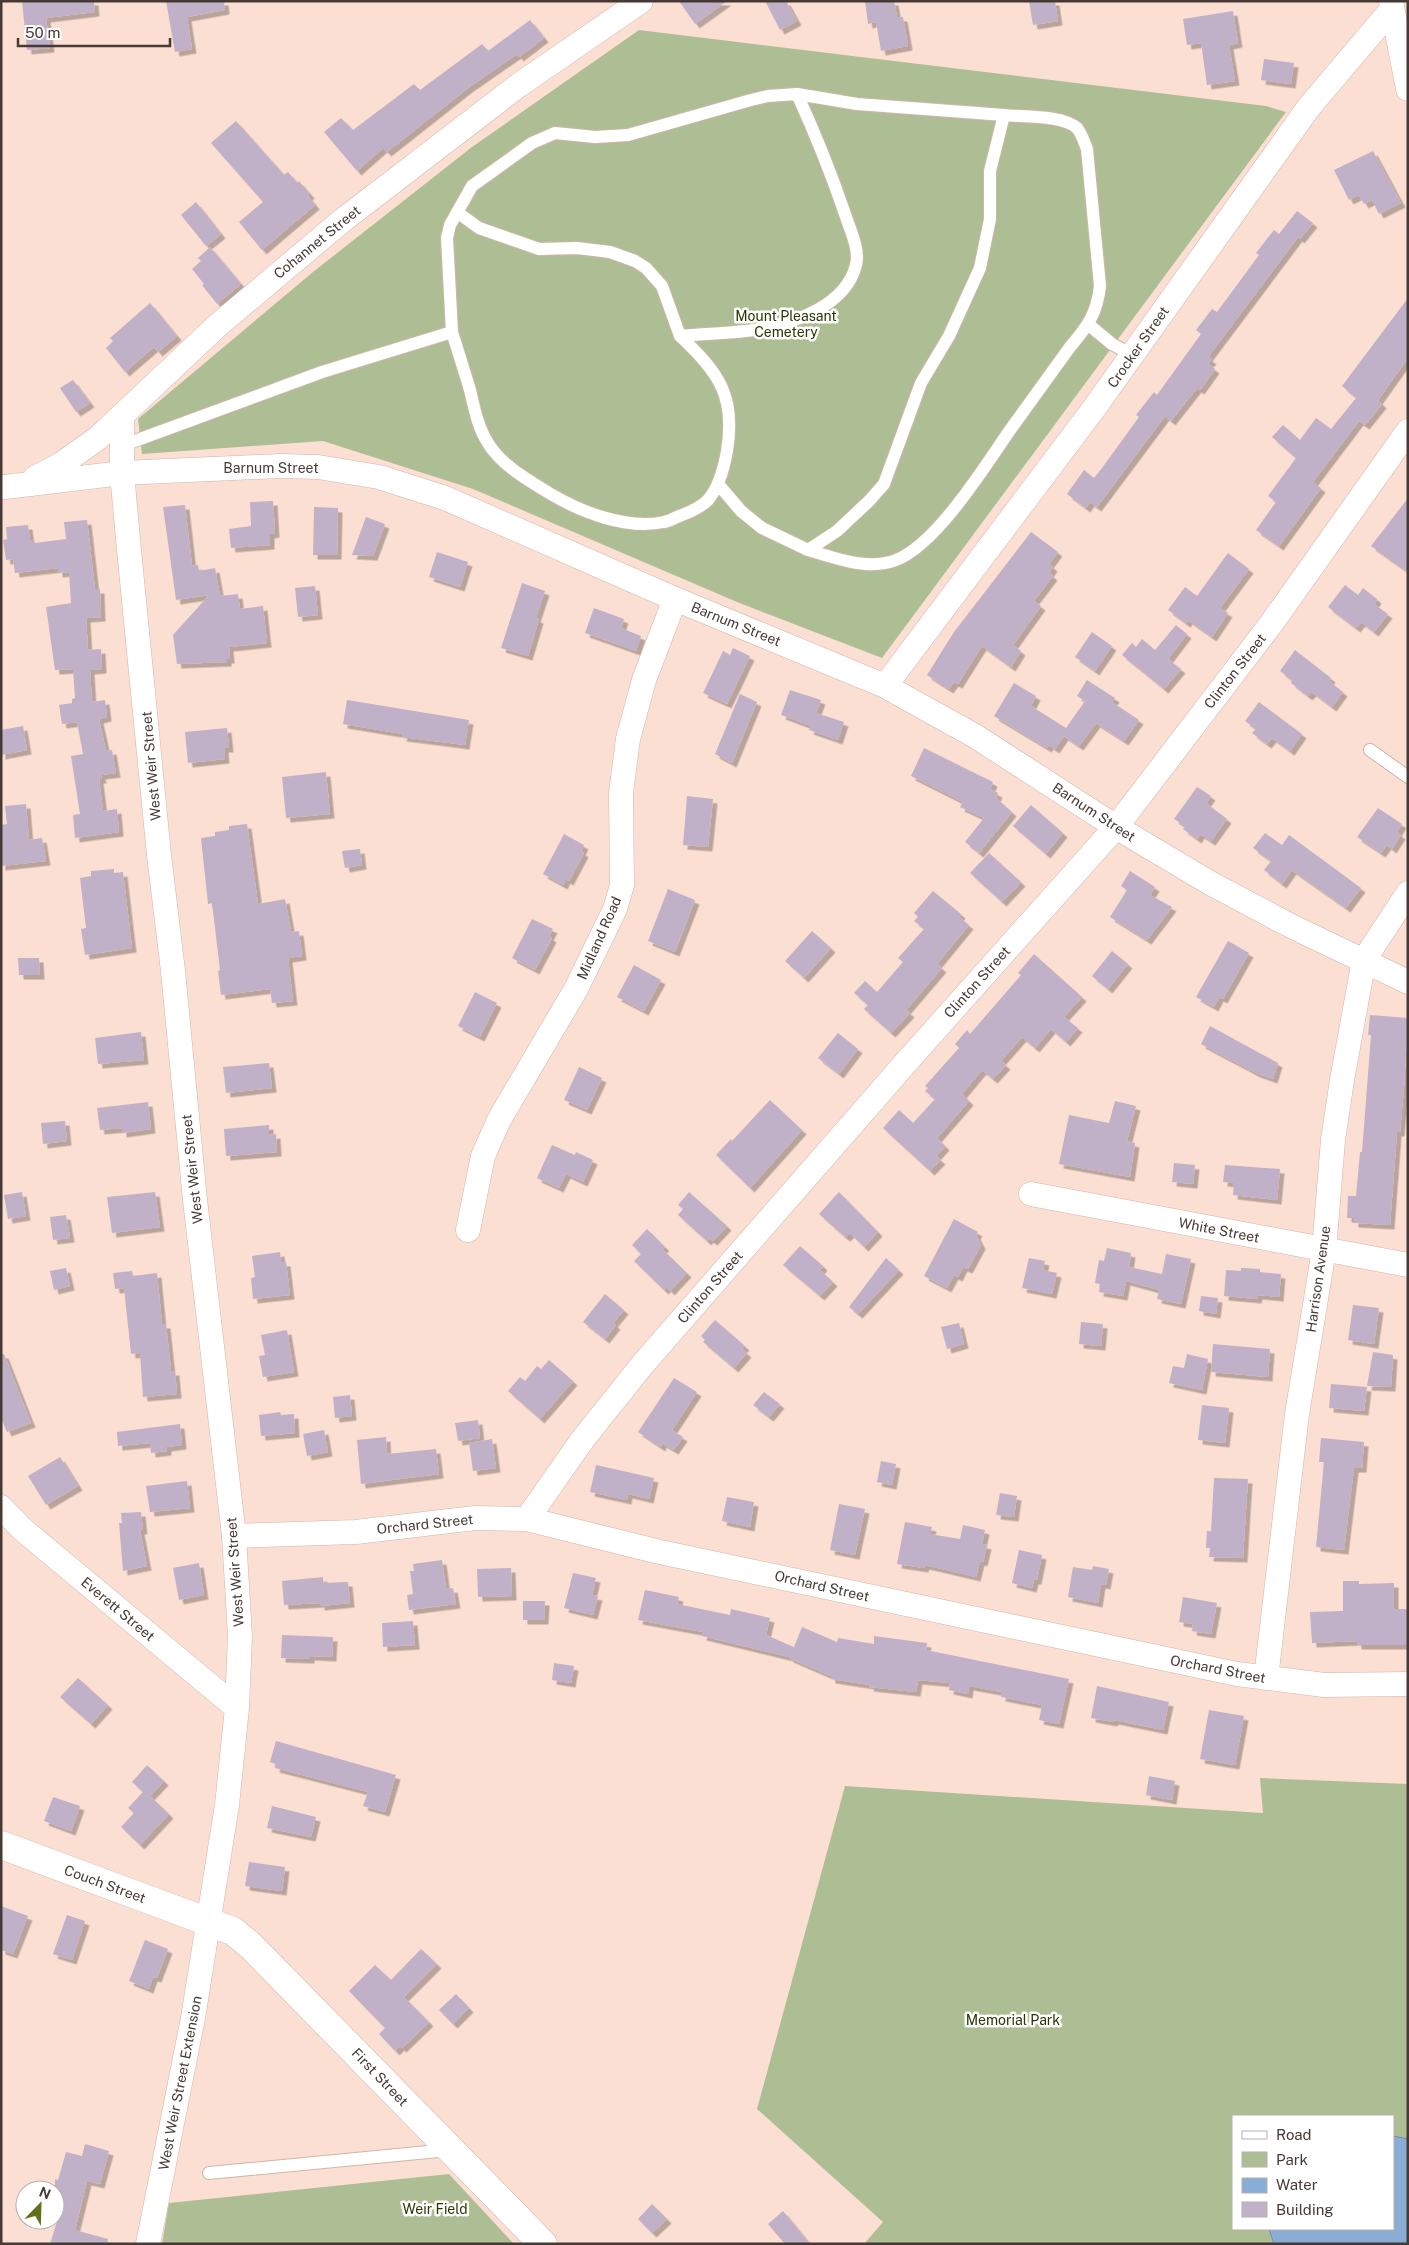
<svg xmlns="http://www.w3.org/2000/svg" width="1409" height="2245" font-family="'Public Sans',sans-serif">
<defs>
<filter id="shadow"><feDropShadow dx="4.5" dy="4.5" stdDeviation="0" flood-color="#0004"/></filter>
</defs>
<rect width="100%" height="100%" fill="#fcdfd3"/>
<path fill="#aebe94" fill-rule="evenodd" d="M639 30 1266 106 1286 112 882 658 737 602 473 489 323 441 142 454 138 419 313 272 472 147Z
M1260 1778 1408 1784V2244H864L883 2222 757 2109 845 1786 1263 1813ZM1233 2116H1393V2229H1233Z
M449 2174 514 2244H162L169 2203Z"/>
<path fill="#89add5" stroke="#758aa5" d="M1393 2136 1408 2139V2244H1274L1269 2229H1393Z"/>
<path fill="#c1b1c8" filter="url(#shadow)" d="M22 1H94L95 12 46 18 50 48 27 50Z
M166 1H224L225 10 187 17 192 49 175 52Z
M679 1H727L695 24Z
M765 1H786L797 21 780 30Z
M865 1H894L897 17H903L908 46 881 51 876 22 868 24Z
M1029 1H1055L1058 21 1033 25Z
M1233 11 1238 43 1229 45 1235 81 1207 85 1201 43 1187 45 1183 19Z
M530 20 544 38 519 57 517 54 468 88 387 152 383 148 357 171 324 132 341 118 353 130 414 84 420 90 482 44 488 51Z
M1264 59 1294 63 1291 84 1261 80Z
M236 121 284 175 288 172 297 183 299 181 310 194 308 196 315 205 262 250 239 222 263 202 211 143Z
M1373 151 1401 203 1379 214 1372 200 1364 204 1359 195 1349 200 1334 170Z
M196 202 221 234 206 246 181 215Z
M1297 211 1313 223 1300 239 1298 237 1208 357 1212 360 1208 364 1215 369 1200 390 1197 388 1171 421 1165 416 1097 507 1090 502 1086 508 1067 494 1084 470 1094 478 1102 468 1139 417 1136 415 1154 392 1157 395 1201 334 1196 330 1212 309 1217 312 1259 255 1256 253 1274 230 1279 234Z
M210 247 241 284 217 304 202 285 204 284 192 269 201 261 198 258Z
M1408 298V358L1378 400 1382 404 1365 425 1359 421 1313 482 1321 488 1279 546 1256 530 1276 502 1268 496 1296 458 1272 437 1283 425 1300 440 1316 418 1331 429 1356 398 1342 386Z
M150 303 177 336 158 352 154 347 125 372 106 348 113 341 110 338Z
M73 380 90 403 76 412 60 388Z
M1408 498V572L1371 546Z
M273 501 275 533 270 534V545L231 548 229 529 251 526 250 502Z
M185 505 192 566 198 565 199 571 215 568 220 596 238 594 240 609 263 606 267 643 229 647 230 659H227V662L177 664 173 635 209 595 176 600 163 507Z
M314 507 338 508 337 555H313Z
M366 517 385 524 373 556 352 555Z
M87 520 95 589H100L101 617 86 618 88 650 101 649 102 669 90 670 92 702 105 700 107 717 99 719 106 751 112 750 116 773 101 775 102 779H99L103 811 117 809 119 832 75 838 73 815 80 814 71 756 83 754 77 722 62 724 59 705 72 703V699L75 698 73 669 55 670 46 607 71 603 69 572 58 573V568L15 573 13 559 6 560 3 540 7 539 6 527 28 525 30 540H34L35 543 66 539 64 522Z
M1031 532 1058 552 1049 564 1053 567 1049 573 1053 576 1034 601 1041 606 1013 645 1021 651 1011 667 982 646 958 684 954 682 949 689 927 675 954 632Z
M437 552 468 562 460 587 429 577Z
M1228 553 1249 569 1220 608 1228 613 1212 637 1188 620 1186 623 1168 610 1185 587 1197 596Z
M522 583 545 591 536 618 539 619 528 656 501 648Z
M1345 585 1358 595 1363 588 1377 599 1374 604 1388 614 1374 632 1361 622 1356 628 1328 607Z
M315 586 318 615 298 617 295 588Z
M594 608 624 619 621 628 641 636 636 651 585 633Z
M1176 625 1187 634 1168 659 1181 669 1164 689 1122 655 1132 643 1136 647 1142 639 1155 650Z
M1092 632 1112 646 1095 671 1075 657Z
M733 648 750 656 727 704 703 693 723 651 730 655Z
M1295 650 1331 678 1329 681 1343 692 1332 707 1312 692 1308 696 1291 683 1292 680 1280 671Z
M1087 680 1115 698 1112 702 1139 720 1124 741 1096 723 1079 746 1064 736 1055 749 1049 745 1047 748 994 716 1014 683 1036 696 1031 706 1066 728 1085 701 1077 696Z
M790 690 821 700 816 713 844 722 838 740 809 730 811 726 781 715Z
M740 694 757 702 732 763 715 754Z
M347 700 469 720 465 745 402 737 403 734 343 724Z
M1259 702 1302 734 1290 751 1272 738 1267 744 1252 733 1256 729 1245 721Z
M23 726 27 750 1 755V730Z
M227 728 229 748H224L225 759 188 763 185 732Z
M924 748 993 782 990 789 998 793 996 798 1012 812 979 853 965 842 984 818 960 807 963 802 911 776Z
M326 772 330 814 286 818 282 777Z
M1197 787 1211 796 1206 803 1227 819 1211 841 1200 834 1197 839 1183 829 1185 826 1174 819Z
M687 796 713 799 708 847 683 845Z
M26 804 29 840 42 838 46 861 1 866V825L7 824 5 806Z
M1031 805 1063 833 1046 854 1013 826Z
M1378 808 1402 824 1397 832 1401 835 1392 849 1387 845 1381 853 1357 837Z
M247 824 258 904 285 899 291 932 299 931 302 956 288 958 293 1001 272 1003 270 989 221 995 218 971 220 970 212 903 208 904 201 838 215 836V832L229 830V826Z
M1265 833 1282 845 1289 835 1361 888 1346 908 1292 870 1282 884 1264 870 1271 861 1253 848Z
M564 834 584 845 581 851 584 853 569 881 566 879 563 885 543 874Z
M360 849 362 865 345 868 342 851Z
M989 853 1021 882 1002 902 970 873Z
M114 869V873L123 872 132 948 85 955 81 929 86 928 80 878 91 876V871Z
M1130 871 1155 887 1150 895 1172 907 1147 940 1110 917 1127 890 1121 886Z
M668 889 695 900 675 952 648 941Z
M933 891 961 914 959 917 969 925 937 964 942 968 906 1010 910 1013 891 1033 864 1009 868 1005 854 993 865 981 877 992 903 962 898 958 924 929 914 921 918 917 914 913Z
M532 919 553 929 549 936 552 938 535 970 512 958Z
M812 931 831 948 804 978 785 961Z
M1228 941 1249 953 1223 999 1219 997 1214 1007 1196 997Z
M1112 951 1128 964 1108 989 1092 976Z
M1034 954 1082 997 1064 1017 1078 1028 1066 1042 1051 1029 1035 1048 1022 1037 1001 1061 1006 1065 993 1079 982 1070 962 1094 969 1101 937 1138 945 1146 936 1156 941 1160 930 1171 883 1128 899 1110 913 1123 935 1099 925 1091 928 1088 925 1086 959 1048 955 1044 967 1030 970 1034 1021 975 1018 973Z
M18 958H39L40 975H19Z
M634 965 661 980 644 1011 617 997Z
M475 992 497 1003 480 1037 458 1026Z
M1370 1015 1408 1018 1404 1087 1400 1132H1397L1390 1225 1354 1223V1218H1347L1348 1196H1356L1360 1152H1362L1371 1035H1368Z
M1210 1026 1278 1063 1273 1079 1256 1073 1201 1044Z
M141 1032 144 1060 98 1064 95 1038Z
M838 1033 858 1049 839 1074 818 1058Z
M269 1063 272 1088 226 1093 223 1067Z
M579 1067 602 1078 587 1110 564 1100Z
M770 1100 802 1130 750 1188 716 1155 731 1139 732 1141Z
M1115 1101 1136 1106 1127 1141 1135 1143 1130 1177 1059 1164 1069 1115 1109 1123Z
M148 1102 151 1129 122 1133V1128L100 1130 97 1108Z
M65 1121 67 1141 43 1144 41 1123Z
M269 1125V1135L276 1134 277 1152 226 1156 224 1129Z
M552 1145 575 1155 576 1152 593 1160 583 1182 566 1174 559 1188 537 1178Z
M1174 1163 1195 1165 1193 1184 1172 1182Z
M1225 1165 1280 1169 1277 1200 1233 1195 1234 1183 1223 1182Z
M22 1192 26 1216 8 1219 4 1195Z
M155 1192 160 1227 112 1233 107 1197Z
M689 1192 727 1226 713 1241 709 1238 707 1241 678 1215 683 1209 678 1205Z
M839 1192 878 1232 864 1247 850 1233 846 1237 844 1236 819 1214Z
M66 1215 70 1238 53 1240 50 1217Z
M954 1219 978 1232 976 1235 981 1245 968 1269 963 1267 958 1277 954 1275 947 1288 924 1276Z
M647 1229 665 1247 662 1249 687 1273 670 1291 667 1287 664 1290 634 1261 641 1254 632 1245Z
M800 1246 823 1266 820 1270 833 1282 820 1296 783 1265Z
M1107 1248 1131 1253 1129 1267 1162 1274 1166 1254 1191 1259 1181 1304 1157 1299 1159 1290 1126 1281 1123 1296 1099 1292 1100 1284 1095 1283 1099 1260 1104 1261Z
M280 1252 281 1262H286L290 1295 253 1299 251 1278 255 1277 252 1256Z
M886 1258 899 1270 858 1314 849 1307Z
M1029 1258 1045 1261 1043 1270 1057 1273 1052 1294 1022 1288Z
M66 1268 70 1286 54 1290 50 1271Z
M1241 1268 1260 1269V1272L1281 1274 1279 1297 1258 1295 1257 1299 1224 1296 1226 1270 1241 1271Z
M132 1271 133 1276 157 1273 162 1324H166L171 1371H175L177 1394 143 1397 140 1353 131 1354 124 1288 115 1289 113 1273Z
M605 1294 624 1310 613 1323 616 1325 605 1339 583 1322Z
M1201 1296 1218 1298 1216 1314 1199 1311Z
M1353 1305 1379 1308 1374 1344 1348 1340Z
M715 1320 745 1346 742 1349 747 1353 734 1368 703 1342 705 1340 701 1336Z
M1081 1322 1103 1324 1101 1346 1079 1344Z
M959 1323 964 1344 947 1349 941 1327Z
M287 1330 294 1372 263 1377 259 1356 265 1355 261 1335Z
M1213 1344 1270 1349 1268 1377 1211 1372Z
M1373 1352 1393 1355 1391 1387 1367 1386Z
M1 1354H4L31 1423 7 1432 1 1418Z
M1187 1354 1208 1359 1202 1390 1169 1383 1173 1366 1184 1368Z
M549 1360 573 1381 540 1419 508 1391 520 1377 525 1381 537 1366 541 1369Z
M674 1378 697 1392 672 1430 683 1437 674 1450 662 1443 661 1447 638 1432Z
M1331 1384 1367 1387 1364 1411 1329 1408Z
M764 1392 780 1404 769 1417 753 1405Z
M350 1395 352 1416 335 1418 333 1397Z
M1202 1405 1229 1408 1225 1443 1198 1440Z
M280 1412 281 1415 294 1414 295 1433 261 1436 259 1415Z
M478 1420 480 1438 458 1441 455 1423Z
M180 1424 182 1445 167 1447V1451L151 1453 150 1443 118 1446 117 1432Z
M324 1430 328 1452 307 1456 303 1434Z
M386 1437 387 1454 436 1449 439 1474 361 1484 357 1440Z
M1321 1438 1364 1442 1362 1468H1354L1344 1550 1316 1547 1324 1462H1319Z
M492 1439 496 1468 473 1471 469 1443Z
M60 1457 78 1486 46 1505 28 1476Z
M881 1461 896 1464 892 1485 877 1482Z
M596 1465 654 1478 649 1499 628 1494 627 1500 590 1492Z
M1214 1478 1248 1479 1243 1558 1209 1557 1210 1548H1206L1207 1531H1211Z
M187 1481 190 1508 150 1512 146 1486Z
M1000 1493 1017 1496 1014 1517 996 1515Z
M727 1497 754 1502 750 1527 722 1521Z
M839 1504 865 1509 855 1555 830 1550Z
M141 1512 143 1530H140L147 1566 123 1571 119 1523H122L121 1513Z
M905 1522 932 1527 930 1534 960 1539 963 1525 985 1530 982 1544 987 1545 983 1562 980 1561 976 1577 925 1565 924 1568 897 1564Z
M1019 1550 1042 1555 1037 1580H1034L1032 1588 1012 1583Z
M442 1560 446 1589 453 1588 456 1604 409 1610 407 1595 413 1594 410 1571H414L413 1564Z
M199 1563 204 1595 179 1600 173 1568Z
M1093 1566 1109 1569 1106 1585 1101 1584 1098 1603 1068 1597 1073 1567 1092 1570Z
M511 1568 512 1596 478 1597 477 1569Z
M573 1573 596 1578 592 1595 598 1596 593 1615 564 1608Z
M323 1577V1583L348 1582 350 1603 320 1606V1603L284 1605 282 1581Z
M1343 1581H1359V1584L1394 1583V1609H1408V1645H1357V1641L1312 1643 1310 1612 1343 1611Z
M645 1590 679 1597 677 1604 730 1615 731 1609 770 1618 766 1635 794 1647 802 1627 837 1642 838 1638 874 1644V1636L927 1643 926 1650 1069 1679 1059 1724 1039 1720 1042 1705 1001 1697 1002 1692 969 1686 968 1694 949 1690 950 1683 918 1680 916 1692 869 1687 870 1685 831 1679V1676L789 1658V1657L702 1636 703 1632 638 1620Z
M1183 1597 1217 1603 1211 1634 1192 1631 1193 1624 1179 1622Z
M523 1601H545L544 1620H523Z
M413 1621 415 1645 383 1647 382 1623Z
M282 1635 333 1637 332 1657 310 1656V1659L281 1658Z
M554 1663 574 1666 571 1683 552 1680Z
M78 1678 108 1705 91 1724 60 1697Z
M1097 1686 1169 1702 1163 1730 1114 1720 1113 1722 1091 1718Z
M1209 1710 1244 1716 1235 1765 1200 1759Z
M276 1741 396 1775 385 1812 363 1806 368 1792 275 1768 276 1764 270 1762Z
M147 1765 164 1781 150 1796 169 1814 140 1845 121 1827 134 1813 128 1808 143 1792 132 1782Z
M1149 1776 1175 1781 1172 1800 1146 1795Z
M53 1797 80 1806 71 1831 44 1821Z
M272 1806 316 1817 311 1837 267 1828Z
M249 1862 285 1867 282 1891 245 1886Z
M1 1906 28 1916 13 1954 1 1950Z
M67 1915 85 1921 72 1960 53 1954Z
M145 1940 168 1949 157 1978 153 1977 149 1989 129 1981Z
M421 1949 437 1964 404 1997 429 2022 402 2048 400 2046 395 2051 379 2034 385 2028 349 1991 375 1965 391 1980Z
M456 1994 469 2008 453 2024 439 2010Z
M85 2144 109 2151 100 2184 87 2181 75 2230 108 2239 107 2244H50L61 2208 55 2207V2179L58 2180 66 2152 82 2156Z
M652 2204 667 2219 652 2233 638 2219Z
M783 2211 810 2244H785L768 2224Z"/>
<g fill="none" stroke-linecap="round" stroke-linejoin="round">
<g stroke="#d0b5a9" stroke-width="14">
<path id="service" d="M457 212 479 228 539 249 577 248 610 252 635 261 646 268 662 286 680 336
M1089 325 1112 344 1133 355
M452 332 447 238 450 225 472 186 532 143 555 133 595 137 628 135 751 100 768 96 797 94
M121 446 322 372 452 332C458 351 464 370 470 390 474 407 478 428 488 443 501 465 528 480 549 493 581 512 626 530 664 522 670 521 676 517 682 515 690 512 701 507 708 500 719 487 724 468 727 451 736 396 719 373 680 336 706 333 733 334 759 329 796 323 846 305 856 265 860 249 850 230 845 214 831 173 815 133 797 94L857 104 1004 115 990 171V219L980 268 949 336 921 383 884 484 869 501 837 531 808 550C835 558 868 571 896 560 937 544 985 466 1010 430 1030 402 1050 375 1070 347 1088 326 1097 313 1100 286L1087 149C1084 142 1082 134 1077 128 1063 115 1023 117 1004 115
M718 484 741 511 762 528 808 550
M1370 750 1408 777
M209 2173 449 2150"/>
</g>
<g stroke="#d0b5a9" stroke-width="25">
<path id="minor" d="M1391 1 1408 89
M122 416V473L129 550 159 855 173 971 195 1200 234 1536 240 1636 237 1708 227 1805 193 2018 148 2244
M35 478 60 465 98 438 218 325 343 220 519 85 641 1
M5 487 122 473 280 466 318 467 379 477 445 498 675 599 885 686 975 736 1116 827 1210 883 1293 927 1408 982
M885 686 1095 407 1309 107 1392 9
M1031 1194 1408 1265
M468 1230 483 1156 499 1120 576 989 615 909 622 885 621 793 628 739 644 680 675 599
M1 1507 21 1528 237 1708
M527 1519 583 1439 643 1364 909 1059 1116 827 1271 624 1408 431
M234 1536 356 1532 475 1518 527 1519 660 1552 1237 1674 1324 1685 1408 1684
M1266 1678 1297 1414 1324 1250 1333 1140 1342 1080 1364 960 1408 893"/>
</g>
<g stroke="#d0b5a9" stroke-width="29">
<path id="tertiary" d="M1 1845 233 1931 251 1946 543 2244"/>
</g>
<use href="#service" stroke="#fff" stroke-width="12"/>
<use href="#minor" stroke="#fff" stroke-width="24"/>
<use href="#tertiary" stroke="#fff" stroke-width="28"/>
</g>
<g text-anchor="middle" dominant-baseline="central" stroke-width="5" stroke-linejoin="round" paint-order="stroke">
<g font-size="14" fill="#453a35" stroke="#fff">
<text transform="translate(317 242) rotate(-39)">Cohannet Street</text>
<text transform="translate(1138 347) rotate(-55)">Crocker Street</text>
<text x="271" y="468">Barnum Street</text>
<text transform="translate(736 624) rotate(22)">Barnum Street</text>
<text transform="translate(1235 671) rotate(-52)">Clinton Street</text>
<text transform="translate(151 766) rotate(-95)">West Weir Street</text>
<text transform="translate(1094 812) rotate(33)">Barnum Street</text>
<text transform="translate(599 938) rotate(-66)">Midland Road</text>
<text transform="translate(977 982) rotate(-48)">Clinton Street</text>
<text transform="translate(192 1169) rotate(-96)">West Weir Street</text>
<text transform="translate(1219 1230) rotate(11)">White Street</text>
<text transform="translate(1318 1279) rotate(-82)">Harrison Avenue</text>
<text transform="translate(710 1287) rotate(-49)">Clinton Street</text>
<text transform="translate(425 1524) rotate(-6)">Orchard Street</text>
<text transform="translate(235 1572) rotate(-94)">West Weir Street</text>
<text transform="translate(822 1586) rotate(13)">Orchard Street</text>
<text transform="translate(118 1609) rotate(40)">Everett Street</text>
<text transform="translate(1218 1669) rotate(11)">Orchard Street</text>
<text transform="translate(105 1884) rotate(20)">Couch Street</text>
<text transform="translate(380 2077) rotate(46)">First Street</text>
<text transform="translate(180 2083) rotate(-79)">West Weir Street Extension</text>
</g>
<g font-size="14" fill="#283700" stroke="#fff">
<text x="786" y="316">Mount Pleasant<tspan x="786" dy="16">Cemetery</tspan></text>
<text x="1013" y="2020">Memorial Park</text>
<text x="435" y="2209">Weir Field</text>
</g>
</g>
<rect width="1409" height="2245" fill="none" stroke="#453a35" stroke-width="5"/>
<rect x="1232" y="2115" width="162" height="115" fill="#ffffff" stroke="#b5b0ae"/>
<rect x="1242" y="2131" width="25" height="8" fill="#ffffff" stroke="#b5b0ae"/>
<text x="1276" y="2140" font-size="15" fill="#453a35">Road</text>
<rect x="1242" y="2152" width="25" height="15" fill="#aebe94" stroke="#b5b0ae"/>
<text x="1276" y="2165" font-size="15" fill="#453a35">Park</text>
<rect x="1242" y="2178" width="25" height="15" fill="#89add5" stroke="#b5b0ae"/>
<text x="1276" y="2190" font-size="15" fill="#453a35">Water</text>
<rect x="1242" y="2202" width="25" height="15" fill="#c1b1c8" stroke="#b5b0ae"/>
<text x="1276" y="2215" font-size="15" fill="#453a35">Building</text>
<g transform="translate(40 2205) rotate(23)"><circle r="24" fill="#ffffff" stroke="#b5b0ae"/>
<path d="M0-4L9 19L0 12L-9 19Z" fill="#647019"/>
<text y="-8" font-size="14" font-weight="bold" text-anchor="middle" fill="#453a35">N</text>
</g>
<path d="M18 38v8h152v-8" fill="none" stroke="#453a35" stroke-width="2.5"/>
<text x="25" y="38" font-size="15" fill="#453a35" stroke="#ffffff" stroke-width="4" paint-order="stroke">50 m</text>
</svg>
